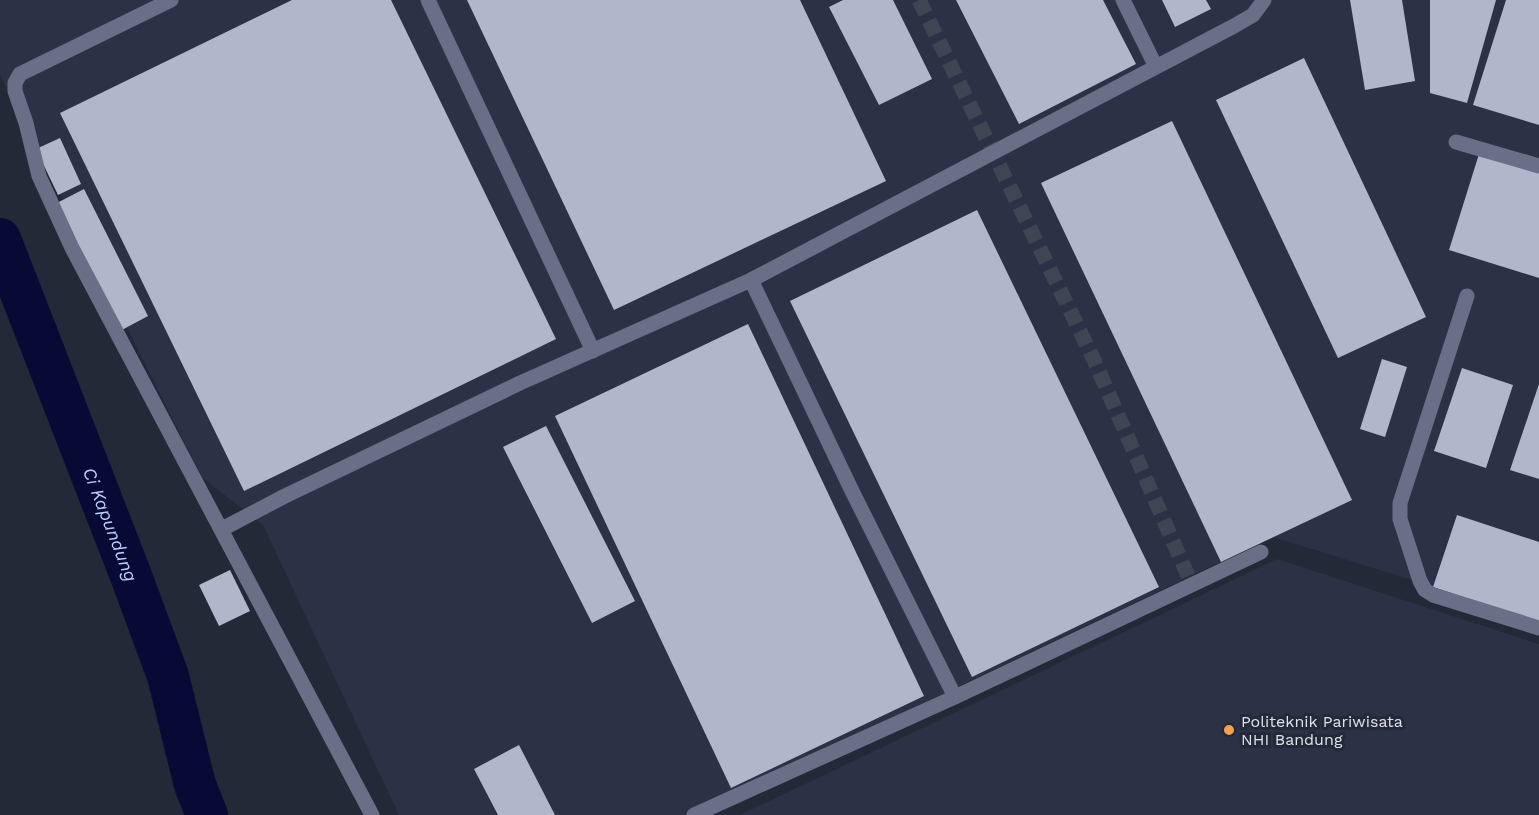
<svg xmlns="http://www.w3.org/2000/svg" width="1539" height="815" font-family="'Work Sans',sans-serif">
<rect width="100%" height="100%" fill="#242938"/>
<path fill="#2c3246" d="M0 0H1539V619L1273 537 687 815H399L263 525 202 477 0 75Z
M1277 559 1539 644V815H740Z"/>
<g fill="none" stroke-linecap="round" stroke-linejoin="round">
<path stroke="#070a35" stroke-width="42" id="s1" d="M0 239 131 576 168 676 195 785 207 815"/>
</g>
<path fill="#b1b7cb" d="M292 0H391L556 339 244 491 60 113Z
M467 0H800L886 181 614 310Z
M843 0H893L932 79 879 105 829 7Z
M956 0H1103L1136 64 1019 124Z
M1162 0H1206L1211 9 1175 27Z
M1350 0H1402L1415 81 1365 90Z
M1430 0H1496L1467 103 1430 93Z
M1506 0H1539V125L1473 105Z
M1304 58 1426 317 1338 358 1216 100Z
M1172 121 1352 500 1221 562 1041 183Z
M60 138 81 184 58 195 36 149Z
M1479 154 1539 173V278L1449 250Z
M84 189 148 316 120 331 55 204Z
M977 210 1159 587 972 677 790 301Z
M748 324 924 696 731 788 555 416Z
M1382 359 1407 367 1385 437 1360 429Z
M1462 368 1513 385 1486 468 1434 451Z
M1539 384V479L1510 470Z
M546 426 635 601 592 623 503 447Z
M1457 515 1539 542V622L1433 587Z
M230 570 250 611 219 626 199 585Z
M519 745 555 815H498L474 769Z"/>
<g fill="none" stroke-linecap="round" stroke-linejoin="round">
<path stroke="#404553" stroke-width="15" stroke-dasharray="15 8" stroke-linecap="butt" d="M919 0 1094 360 1192 585"/>
<path stroke="#686f86" stroke-width="15" d="M171 0 20 74 15 83V91L26 123 39 176 72 248 372 815
M428 0 593 351
M1123 0 1156 67
M1456 142 1539 166
M751 280 852 491 955 697
M1467 296 1400 503V519L1420 581 1425 590 1433 595 1539 628
M222 529 285 496 520 383 751 280 1234 26 1253 15 1264 0
M694 815 955 697 1261 552"/>
</g>
<circle fill="#f8a04b" stroke="#242938" stroke-width="2" cx="1229" cy="730" r="6"/>
<g text-anchor="middle" dominant-baseline="central" stroke-width="6" stroke-linejoin="round" paint-order="stroke">
<g font-size="16" fill="#dde1eb" stroke="#242938" text-anchor="start">
<text x="1241" y="721">Politeknik Pariwisata<tspan x="1241" dy="18">NHI Bandung</tspan></text>
</g>
<g font-size="18" font-style="italic" fill="#becdfc" stroke="#242938">
<text stroke="none"><textPath href="#s1" startOffset="306">Ci Kapundung</textPath></text>
</g>
</g>
</svg>
